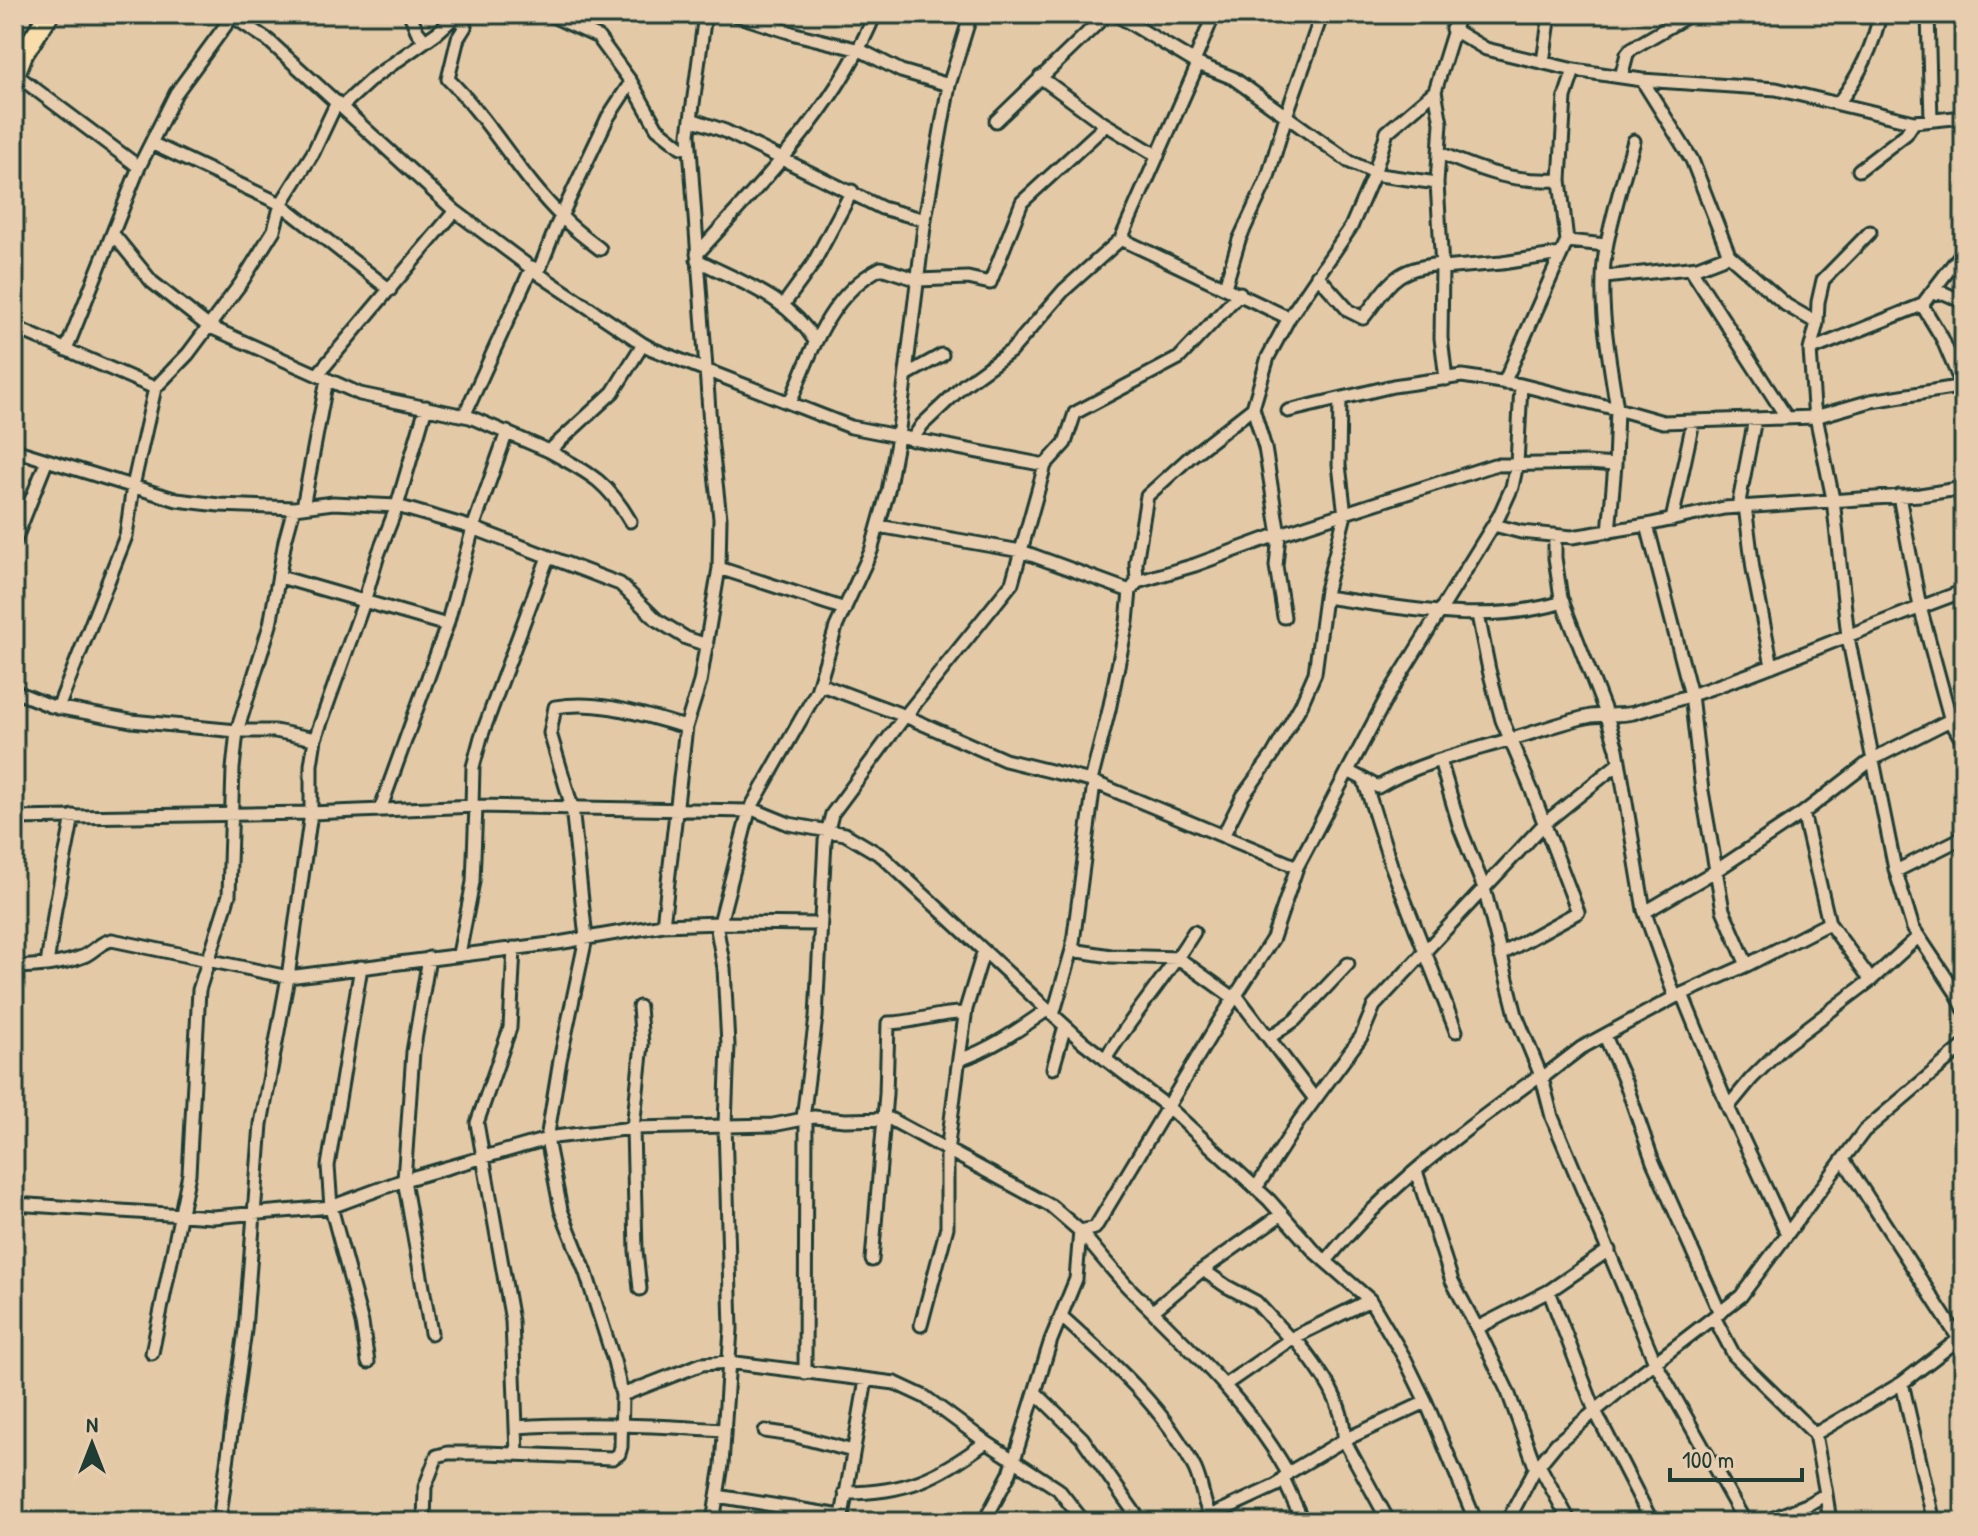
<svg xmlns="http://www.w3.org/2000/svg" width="1978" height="1536" font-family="'Patrick Hand',sans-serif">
<rect width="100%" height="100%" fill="#e4c9a7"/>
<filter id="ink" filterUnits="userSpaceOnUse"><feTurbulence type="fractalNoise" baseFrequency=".0125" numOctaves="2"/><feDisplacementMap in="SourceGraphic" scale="16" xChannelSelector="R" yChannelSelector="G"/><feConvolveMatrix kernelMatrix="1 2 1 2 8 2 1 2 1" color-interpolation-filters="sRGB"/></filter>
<g filter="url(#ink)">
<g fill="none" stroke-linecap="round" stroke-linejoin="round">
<g stroke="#1f3d34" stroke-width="17">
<path id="minor" d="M229 14 268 40 455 211 543 277 643 344 652 349 851 427 1045 465 1065 443 1075 413 1179 358 1240 293
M410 14 417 31 425 41
M548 14 598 37 631 82 657 128 681 147 690 149
M733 14 795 34 860 50 901 71 949 85
M1115 14 1198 64 1233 78 1350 162 1379 175 1437 183
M1928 14 1931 120
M456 16 465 27 458 38 448 79C491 121 519 175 562 217 573 229 587 239 600 249
M1452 29 1486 49 1574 70 1642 80 1776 89 1914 122 1964 117
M1194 62 1214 14
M1543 62 1550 14
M15 74 139 167
M1040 77 1100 121 1158 156
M1621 77 1627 54 1631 49 1691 14
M1642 80 1692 160 1729 255 1786 305 1817 323
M1435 91 1441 123 1437 183 1442 268 1441 338 1446 379
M1839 102C1860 75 1873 48 1880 14
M342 106 374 77 438 32 458 14
M691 119 725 131 882 208 925 220
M996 121 1107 14
M1634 141C1624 175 1614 209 1607 243 1596 297 1609 355 1617 409L1663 422 1815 417 1871 401 1964 386
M151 143 281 204 390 290
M1440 153C1485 172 1510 182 1560 180
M1859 170 1906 134 1914 122
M1870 232 1823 280 1818 302 1817 323 1810 350 1814 407 1833 499 1848 637 1895 869 1913 928 1957 994 1964 1009
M113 234 152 282 208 326 360 394 470 417 549 451 613 392 643 344
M1121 239 1198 64
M1567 241 1606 245
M697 254C763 181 837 107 875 14
M697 260C742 283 788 297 815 341
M1442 268 1502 263 1561 254
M1690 268 1787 418
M538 273 556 227 608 117 631 82
M1317 275 1349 311 1363 318C1390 284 1393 268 1442 264
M1605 277 1698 267 1729 255
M1225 287 1239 240 1268 177 1286 116 1322 14
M1930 294 1944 293 1964 302
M784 304 813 264 852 191
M14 327 155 388
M66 350 139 167 176 93 234 14
M1810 350 1922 305
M318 374 455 211
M906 375 942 355
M1504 383 1567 241 1560 180 1565 97 1574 70
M1964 390 1942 338 1922 305 1964 250
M790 403C811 352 829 294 881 268L918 280 968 278 990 283 1022 202 1106 125
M464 416 532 267
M912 440 922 425 964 385 1011 351 1064 290 1121 239 1289 318
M14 450 177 500 219 505 294 508 333 503 397 506 473 528 620 584 657 620 686 638 707 645
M549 451C589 473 606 480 630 521
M1958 490 1964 507
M1899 496 1920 607 1951 721 1964 744
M1745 506 1753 569 1772 666
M303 507 327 379
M1738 507 1755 419
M1672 520 1693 422
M1494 525 1521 532 1572 537 1647 525 1724 508 1920 495 1964 488
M1647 525 1691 695 1702 791 1723 910 1747 965
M878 526 1021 551 1130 591
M1609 532 1615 465
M1555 535V558L1561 598 1607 716 1617 749 1644 910 1675 997
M14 543 47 460
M719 568 845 609
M280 577 447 625
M1137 582 1136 563 1147 496 1190 457 1253 408
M1325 597C1407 608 1483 626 1563 602
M1478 615 1489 670 1502 720 1532 791 1578 912 1500 955
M1284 617 1276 566 1279 535 1265 448 1253 408 1268 357 1289 318 1351 227 1374 174 1387 132 1435 91 1459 14
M819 684 905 716 1005 760 1091 781 1297 867
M14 691 51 706 131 721 237 731H275L315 739
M58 708 126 536 133 486 155 388 188 354 241 283 274 230 281 204 313 153 337 102
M1440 760 1460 828 1484 888 1516 1015 1542 1078 1552 1117 1655 1362 1745 1522
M1348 771 1378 787C1419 762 1469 752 1515 738 1540 731 1566 721 1591 716 1605 714 1619 716 1633 713 1747 681 1853 631 1964 591
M1364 780 1391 865 1456 1031
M1091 781 1109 710 1127 622 1130 591 1137 582 1195 565 1271 537 1494 465 1588 463 1615 465 1617 409 1521 385 1462 376 1393 386 1288 411
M472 806 473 767 481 737 548 557
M752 809 789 824 845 834 882 856 1053 1015 1083 1042 1168 1107 1269 1200 1316 1253 1370 1300 1405 1359 1426 1402 1476 1522
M380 810 447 625 473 528 507 432
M1803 813 1829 923 1871 980
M14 818 311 813 476 806 749 811
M1223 836 1243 796 1272 756 1301 705 1315 673 1326 590 1345 515 1339 465 1340 399
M1896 871 1964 837
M1645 912 1717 870 1803 813 1873 759 1964 713
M720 923 749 811 817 691 836 627 871 551 888 491 898 437 925 219 949 85 971 14
M663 925 686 727 700 682 719 568 720 518 711 438 689 134 705 14
M514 948 510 1028 477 1123 512 1321 517 1454
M1072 950 1111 956 1178 958 1234 998
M459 954 473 882 476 806
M429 958 413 1052 404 1180 431 1333
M47 965 55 909 73 816
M14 967C38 966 62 965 84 956 95 951 100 942 112 940L288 977 558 943 663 925 720 923 819 924
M361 967 328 1166 331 1207 362 1323 368 1362
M1682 994 1728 1107 1787 1234
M1236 995 1315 1099
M639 1007 642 1044 633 1128 636 1251 640 1289
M1053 1015 1072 950 1094 783
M1605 1036 1626 1084 1653 1162 1720 1313
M1270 1037 1295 1020 1348 964
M1105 1059C1133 1015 1167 976 1194 932
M959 1060C992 1049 1018 1030 1047 1010
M1053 1068 1065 1026
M1542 1078 1581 1048 1675 997 1747 965 1829 923
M1728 1107 1751 1079 1785 1045 1871 980 1918 937
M803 1118 816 1017 825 841 832 814 905 716 1012 583 1045 465
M1843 1159 1959 1339 1964 1336
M1416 1171 1452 1281 1477 1328
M1256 1188 1299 1121 1361 1037 1374 1006 1545 823 1618 764
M14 1204 213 1217 331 1207 404 1180 554 1137 633 1128 773 1125 814 1117 845 1120 890 1119 1051 1206 1080 1231 1076 1279 1051 1340 1010 1473 984 1522
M872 1260 886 1094 888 1023C915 1023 938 1012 965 1013
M1326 1261C1386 1187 1464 1130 1540 1075
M1203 1270 1226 1286 1256 1302 1291 1340
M1549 1291 1595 1411 1652 1522
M1153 1311 1201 1271 1282 1214
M1061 1316C1111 1361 1165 1408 1195 1469 1203 1486 1203 1506 1213 1522
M1714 1317 1734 1355 1815 1434 1826 1494 1809 1504 1764 1522
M921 1325 947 1227V1152L958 1065 966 1009 983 953
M1294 1337C1316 1366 1346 1401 1344 1440L1389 1522
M152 1353 189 1174 199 990 229 895 233 769 237 731 270 625 285 541 294 508
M805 1373 806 1118
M1902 1383 1934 1522
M1226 1384 1294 1337 1370 1300
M1035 1392 1082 1438 1141 1522
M622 1395 702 1364 728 1362 895 1383 925 1397 986 1442 1058 1489 1084 1522
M516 1427C585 1422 653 1425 723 1430
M765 1431 792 1435 853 1451
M1815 1434 1902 1383 1959 1339 1964 1353
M1539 1465 1570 1522
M1536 1469 1508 1392 1477 1328 1549 1291 1609 1250
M1288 1473C1247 1400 1187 1346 1128 1287 1111 1269 1096 1250 1080 1231L1095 1228 1218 1023 1273 938 1297 867 1387 697 1499 516 1512 487 1517 464 1521 385
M1283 1478 1303 1522
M845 1493C906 1493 938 1478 986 1442
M1826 1494 1830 1522
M717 1496 841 1516
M219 1522 245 1330 261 1124 288 977 311 813V765L315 739 364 602 378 555 397 506 426 407
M424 1522 425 1487 437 1456 448 1453H485L613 1458 619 1454 621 1447 622 1395 614 1361 586 1273 561 1210 547 1139 560 1060 586 938 572 807 550 733 555 707C600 699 643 715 686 727
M713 1522 722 1465 731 1329 725 1125 728 1045 724 968 716 924
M841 1522 866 1380
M1197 1522 1277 1485 1288 1473 1344 1440 1426 1402
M1507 1522 1534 1471 1557 1443 1636 1377 1741 1296 1864 1131 1964 1046"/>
</g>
<g stroke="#1f3d34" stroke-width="24">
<path id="trunk" d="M14 77 23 54 49 14"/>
</g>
<use href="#minor" stroke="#e8cdaf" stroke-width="11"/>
<use href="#trunk" stroke="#f9ddab" stroke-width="18"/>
</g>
</g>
<rect width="1978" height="1536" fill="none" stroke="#e8cdaf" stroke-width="48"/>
<rect x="24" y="24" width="1930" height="1488" fill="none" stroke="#1f3d34" stroke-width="3" filter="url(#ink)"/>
<g transform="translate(92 1444)" stroke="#e8cdaf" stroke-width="6" paint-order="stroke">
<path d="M0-6L14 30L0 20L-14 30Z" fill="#1f3d34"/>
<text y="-12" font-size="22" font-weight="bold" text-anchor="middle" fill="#1f3d34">N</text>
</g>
<path d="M1670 1468v12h132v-12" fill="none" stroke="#1f3d34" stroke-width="4"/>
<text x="1682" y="1468" font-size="24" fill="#1f3d34" stroke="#e8cdaf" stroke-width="6" paint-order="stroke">100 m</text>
</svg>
